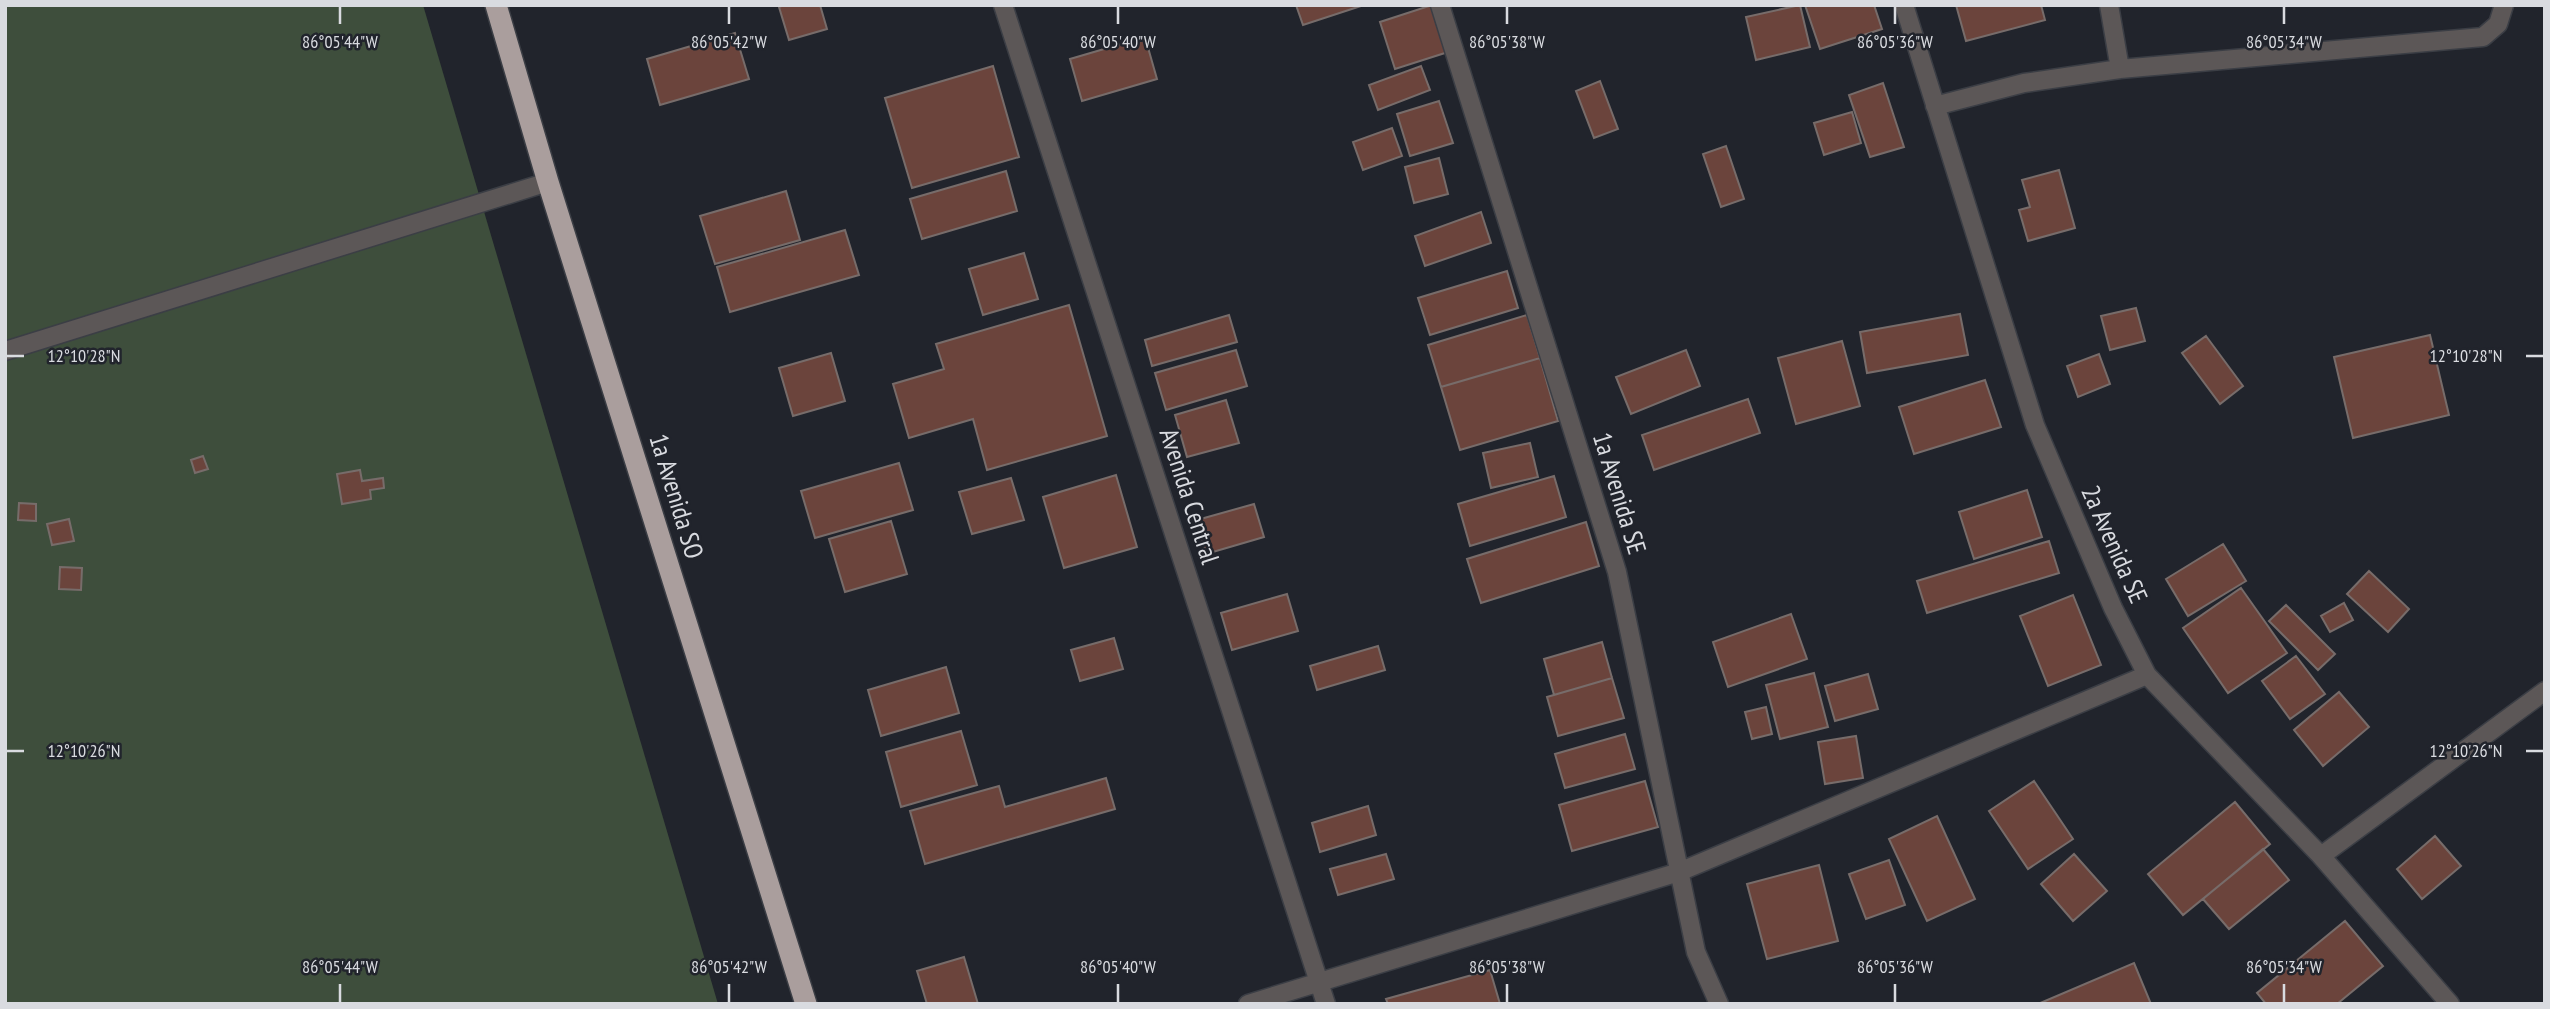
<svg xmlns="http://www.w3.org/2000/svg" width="2550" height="1009" font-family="'PT Sans Narrow',sans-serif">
<rect width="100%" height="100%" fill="#21242c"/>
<path fill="#3e4e3c" d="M5 5H423L718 1004H5Z"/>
<path fill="#6b443c" stroke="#776c6a" stroke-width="2" d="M784 5H820L827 29 789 40 779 7Z
M1296 5H1364L1303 25Z
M1432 5 1448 52 1395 69 1380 22Z
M1800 5 1810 47 1756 60 1746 17Z
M1805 5H1874L1882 29 1820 49Z
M1956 5H2041L2045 20 1966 41Z
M735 33 749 79 660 105 647 59Z
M1145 37 1157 79 1082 101 1070 59Z
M993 66 1019 157 912 188 885 98Z
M1421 66 1430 90 1378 110 1369 85Z
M1600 81 1618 129 1594 138 1576 91Z
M1883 83 1904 147 1870 157 1849 95Z
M1439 101 1453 143 1410 156 1397 114Z
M1852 112 1861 143 1824 155 1814 123Z
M1392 128 1402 156 1363 170 1353 142Z
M1726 146 1744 199 1721 207 1703 154Z
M1439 158 1448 194 1414 203 1405 167Z
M2059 170 2075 228 2028 241 2019 210 2030 207 2022 180Z
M1006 171 1017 211 922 239 910 199Z
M786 191 800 240 715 264 700 216Z
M1481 212 1491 243 1425 266 1415 236Z
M845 230 859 275 730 312 717 267Z
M1024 253 1038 299 983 315 969 269Z
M1507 271 1518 308 1430 335 1418 298Z
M1069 305 1107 436 987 470 973 419 909 438 893 384 944 369 936 344Z
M2136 308 2145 341 2110 350 2101 316Z
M1960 314 1968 355 1867 373 1860 332Z
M1229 315 1237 342 1152 366 1145 340Z
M1527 315 1540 358 1441 387 1428 345Z
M2430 335 2449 415 2353 438 2334 357Z
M2206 336 2243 386 2220 404 2182 353Z
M1842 341 1860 406 1796 424 1778 358Z
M1236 350 1247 386 1166 410 1155 373Z
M1686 350 1700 386 1631 414 1616 377Z
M831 353 845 401 793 416 779 368Z
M2099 354 2110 384 2078 397 2067 366Z
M1540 358 1558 421 1460 450 1441 387Z
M1985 380 2001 427 1914 454 1899 407Z
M1748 399 1760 433 1654 470 1642 435Z
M1226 400 1239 443 1187 457 1175 415Z
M1530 443 1538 477 1491 488 1483 453Z
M203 456 208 469 195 473 191 460Z
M899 463 913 510 815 538 801 491Z
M360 470 362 481 383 478 384 488 370 490 371 499 342 504 337 474Z
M1116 475 1137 547 1064 568 1043 497Z
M1554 476 1566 517 1470 546 1458 504Z
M1011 478 1024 520 972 534 959 492Z
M2027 490 2042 537 1974 559 1959 512Z
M19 503 36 504V521L18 520Z
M1254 504 1264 537 1206 554 1197 520Z
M69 519 74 541 52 545 47 524Z
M891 521 907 574 845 592 829 539Z
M1586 522 1599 566 1481 603 1467 559Z
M2049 541 2059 573 1927 613 1917 581Z
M2223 544 2246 581 2188 616 2166 579Z
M60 567 82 568 81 590 59 589Z
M2369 571 2409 609 2388 632 2347 594Z
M2241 588 2287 653 2228 693 2183 628Z
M1287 594 1298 631 1232 650 1221 613Z
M2073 595 2101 665 2048 686 2020 616Z
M2344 603 2353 620 2330 632 2321 616Z
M2286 605 2335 654 2318 670 2269 621Z
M1791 614 1807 659 1728 687 1713 642Z
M1114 638 1123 669 1080 681 1071 650Z
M1602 642 1612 678 1554 695 1544 659Z
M1378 646 1385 670 1317 690 1310 666Z
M2296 656 2325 694 2290 719 2262 681Z
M946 667 959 713 881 736 868 690Z
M1814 673 1828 727 1780 739 1766 685Z
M1868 674 1878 709 1835 721 1825 686Z
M1612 678 1624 718 1558 736 1547 697Z
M2339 692 2369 727 2323 766 2294 730Z
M1766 707 1772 734 1752 739 1745 712Z
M961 731 977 785 901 807 886 752Z
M1625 734 1635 769 1565 788 1555 754Z
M1856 736 1863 778 1825 784 1818 742Z
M1106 778 1115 809 925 864 910 811 999 786 1005 807Z
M1645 781 1658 827 1572 851 1559 805Z
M2034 781 2073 839 2028 869 1989 811Z
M2235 802 2270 844 2183 915 2148 874Z
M1368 806 1376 835 1320 852 1312 823Z
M1937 816 1975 899 1927 921 1889 839Z
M2435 836 2461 866 2422 899 2397 869Z
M2263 849 2289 880 2229 929 2203 899Z
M1386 854 1394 879 1338 895 1330 869Z
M2074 854 2107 891 2073 921 2041 884Z
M1889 860 1905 905 1866 919 1849 874Z
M1819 865 1838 941 1767 959 1747 884Z
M2345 921 2383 966 2337 1004H2266L2257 993Z
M964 957 978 1004H927L917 971Z
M2134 963 2151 1004H2038Z
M1490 970 1500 1004H1388L1386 999Z"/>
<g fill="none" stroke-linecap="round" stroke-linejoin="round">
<g stroke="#3b3e45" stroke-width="21">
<path id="lane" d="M5 351 548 182"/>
</g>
<g stroke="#3b3e45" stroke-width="21">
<path id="street" d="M1003 5 1326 1004
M1440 5 1617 572 1696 952 1719 1004
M1904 5 2035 425 2113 608 2147 675 2321 856 2450 1004
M2109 5 2120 69
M1935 106 2024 83 2120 69 2483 37 2498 24 2504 5
M2321 856 2545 691
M1248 1004 1679 872 2147 675"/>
</g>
<g stroke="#3b3e45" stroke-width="24">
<path id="highway" d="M496 5 548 182 806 1004"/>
</g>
<use href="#lane" stroke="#5c5757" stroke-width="18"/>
<use href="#street" stroke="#5c5757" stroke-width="18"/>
<use href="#highway" stroke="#aa9e9d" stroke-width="21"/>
</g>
<path fill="none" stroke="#d9dbe0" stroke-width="2.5" d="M340 7V24M729 7V24M1118 7V24M1507 7V24M1895 7V24M2284 7V24M7 356H24M2526 356H2543M7 751H24M2526 751H2543M340 984V1002M729 984V1002M1118 984V1002M1507 984V1002M1895 984V1002M2284 984V1002"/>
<g text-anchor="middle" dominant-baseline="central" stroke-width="5" stroke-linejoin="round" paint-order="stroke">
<g font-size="26" fill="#d9dbe0" stroke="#21242c">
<text transform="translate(1620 493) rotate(73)">1a Avenida SE</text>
<text transform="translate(677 496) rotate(73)">1a Avenida SO</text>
<text transform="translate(1190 496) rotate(72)">Avenida Central</text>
<text transform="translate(2115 544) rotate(66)">2a Avenida SE</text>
</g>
</g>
<g font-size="18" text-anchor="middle" fill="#d9dbe0" stroke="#21242c" stroke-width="5" stroke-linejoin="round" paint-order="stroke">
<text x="340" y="48">86°05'44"W</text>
<text x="729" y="48">86°05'42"W</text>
<text x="1118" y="48">86°05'40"W</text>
<text x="1507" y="48">86°05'38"W</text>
<text x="1895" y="48">86°05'36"W</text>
<text x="2284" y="48">86°05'34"W</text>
<text x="84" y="362">12°10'28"N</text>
<text x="2466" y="362">12°10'28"N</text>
<text x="84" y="757">12°10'26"N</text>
<text x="2466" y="757">12°10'26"N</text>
<text x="340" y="973">86°05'44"W</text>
<text x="729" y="973">86°05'42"W</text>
<text x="1118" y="973">86°05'40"W</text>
<text x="1507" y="973">86°05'38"W</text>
<text x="1895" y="973">86°05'36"W</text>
<text x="2284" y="973">86°05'34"W</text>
</g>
<rect width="2550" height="1009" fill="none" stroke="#d9dbe0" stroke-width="14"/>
</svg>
